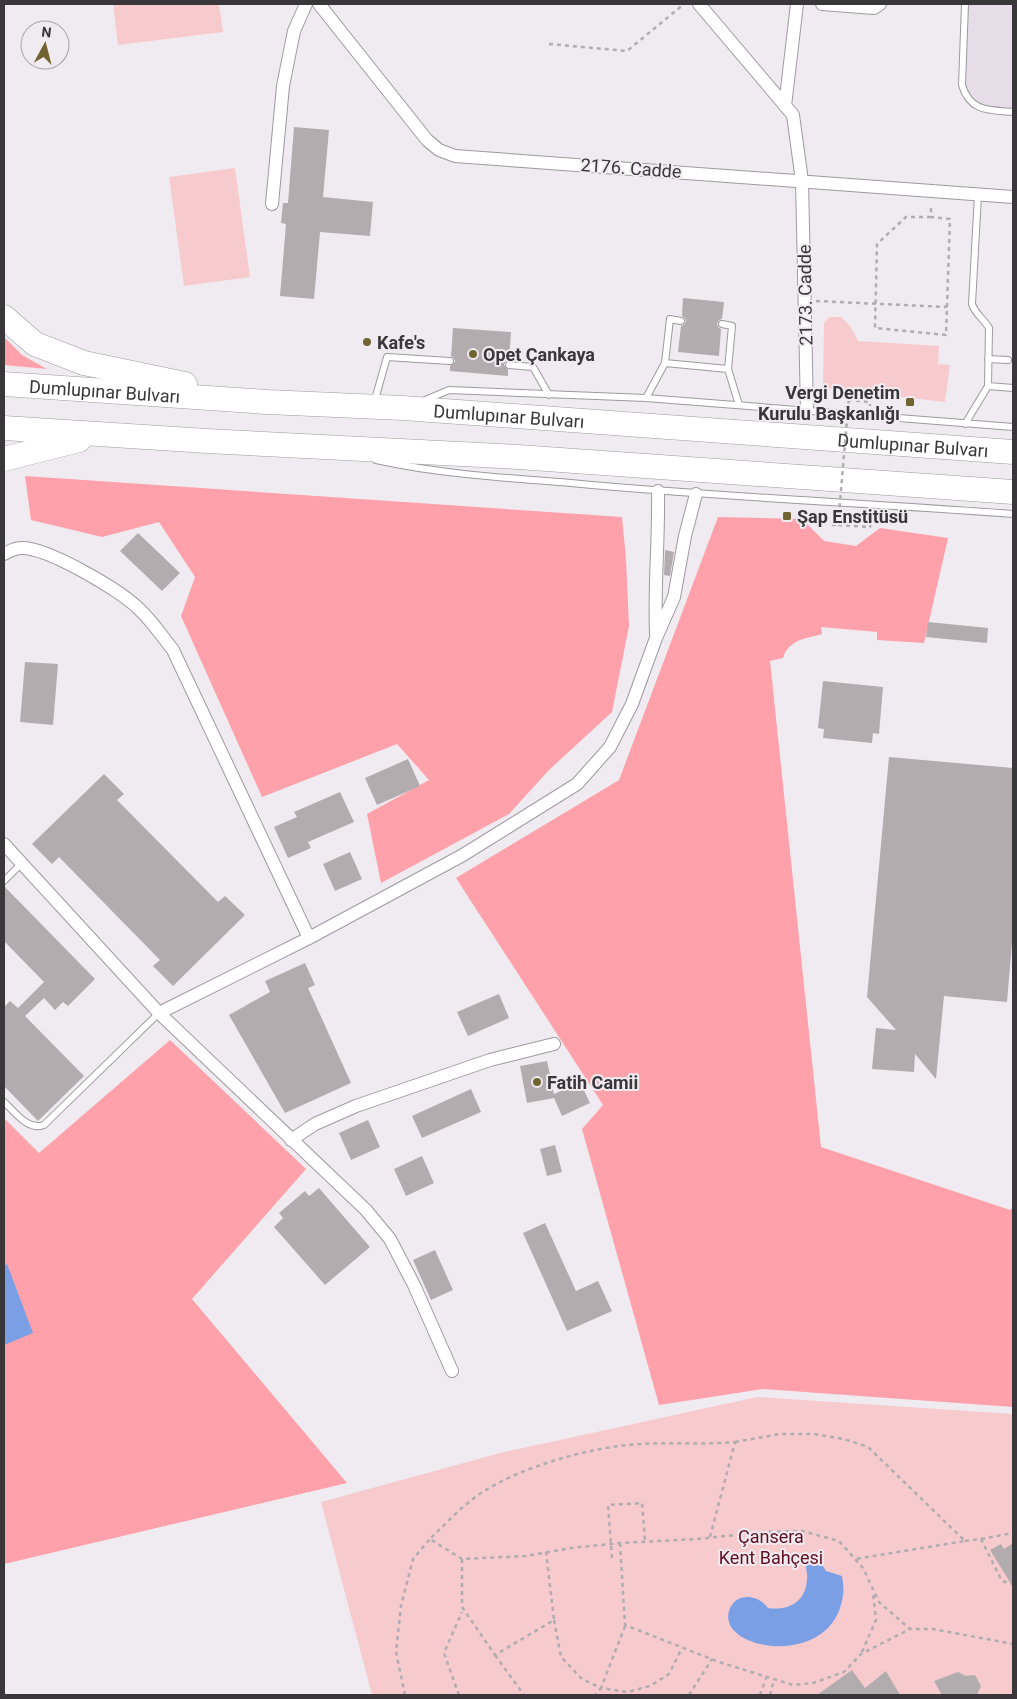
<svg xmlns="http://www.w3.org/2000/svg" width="1017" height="1699" font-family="Roboto,sans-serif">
<rect width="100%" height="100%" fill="#f0ebf1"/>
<path fill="#e6dde9" d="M965 4H1013V112L986 110 965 93Z"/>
<path fill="#f7cbce" d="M113 4H219L223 32 118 45Z
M235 168 250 277 184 286 169 177Z
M829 317H841C850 324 853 331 858 341L939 346 938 364 950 365 945 402 823 388 824 323Z
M757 1397 1013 1414V1695H372L321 1502 504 1452Z"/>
<path fill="#ffa1aa" d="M4 337 22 355 47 369 4 365Z
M25 476 622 517 626 559 629 626 612 712 549 770 509 814 381 883 367 814 429 780 397 744 262 797 181 616 195 577 159 522 102 537 31 520Z
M718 517 802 519 824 541 856 546 880 528 948 538 924 643 877 640V632L821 627 822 634C805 639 789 639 783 658L770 661 821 1147 1010 1210 1013 1207V1407L763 1389 659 1405 582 1129 603 1105 456 878 619 780Z
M170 1040 306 1169 192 1299 347 1483 4 1564V1118L39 1153Z"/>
<path fill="#7a9fe5" d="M7 1264 33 1333 4 1345V1266Z
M812 1560C821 1559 822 1565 826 1571L842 1576C843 1582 844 1589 843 1595 834 1670 717 1651 729 1611 735 1592 758 1594 768 1608 790 1611 806 1601 807 1579 808 1574 806 1571 806 1566Z"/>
<path fill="#b2acaf" d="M294 127 329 130 323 197 373 202 370 236 320 232 314 299 280 296 286 224 281 223 283 203H288Z
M683 298 724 302 722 319 719 320 717 324 718 327 721 329 719 356 678 352 681 326 684 325 686 321 685 318 682 316Z
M453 328 511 332 509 360 505 362 504 365 508 370V376L450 371V366L455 362 454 358 451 356Z
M138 533 180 573 162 591 120 551Z
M665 550 674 552 670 576 664 575Z
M928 622 988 628 987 643 926 637Z
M25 662 58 664 53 725 20 722Z
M823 681 883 687 879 734 873 733 872 743 823 738 824 729 818 728Z
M889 757 1013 768V931L1007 1002 944 996 936 1079 915 1054 914 1072 872 1069 876 1028 896 1030 867 997Z
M408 759 420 786 377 805 365 778Z
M104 774 124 794 117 800 218 902 225 896 245 915 173 986 153 966 160 960 59 857 52 864 32 844Z
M340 792 354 822 308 842 311 848 288 858 274 827 297 817 294 812Z
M350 852 362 879 335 891 323 864Z
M4 886 95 979 68 1006 63 1002 55 1010 44 998 25 1016 84 1076 38 1121 4 1086V1007L10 1001 18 1008 44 982 4 941Z
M305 963 315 985 308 988 351 1083 285 1113 229 1015 270 992 265 981Z
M499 994 509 1018 468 1036 457 1012Z
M547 1061 554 1094 580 1082 590 1103 562 1116 554 1098 527 1103 520 1066Z
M471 1089 481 1112 422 1138 412 1116Z
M368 1120 380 1147 351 1160 339 1133Z
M555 1145 562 1172 547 1176 540 1149Z
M422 1156 434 1183 406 1196 394 1169Z
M319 1188 370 1247 325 1285 274 1227 283 1218 279 1213 305 1191 309 1196Z
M545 1223 576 1291 598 1281 612 1311 567 1331 523 1233Z
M435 1250 453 1290 431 1300 413 1260Z
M1013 1543V1587L990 1550 1001 1544 1004 1549Z
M852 1670 865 1688 886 1671 900 1695H817Z
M958 1672 966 1676 975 1675 981 1686 977 1695H942L934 1681Z"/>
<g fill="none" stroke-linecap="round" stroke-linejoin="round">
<g stroke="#9d9a9f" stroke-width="8">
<path id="lane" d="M965 4 962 85C970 112 989 110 1013 112
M722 324 732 326 728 369
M988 359 1008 360
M665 363 670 319 681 321
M509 365 533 367 549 395
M988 386 1013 388
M646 398 665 363 728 369 739 405
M423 401 449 390 646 398 1013 427
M374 403 387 357 450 361
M965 424 988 386 989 328C984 319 975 314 972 304L978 195
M376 460C440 474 506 478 571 483 718 497 866 503 1013 514
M4 881 21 864
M4 1102C15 1112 28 1131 44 1125L159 1013"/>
</g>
<g stroke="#9d9a9f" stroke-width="14">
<path id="street" d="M319 4 427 140 439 150 455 156 1013 197
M699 4 793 115 802 181 807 410
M822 4 874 8 880 4
M785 106 797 4
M272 204 283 86 294 31 306 4
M4 554C10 551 14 548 21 548 47 547 120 590 139 609 152 621 162 636 173 650L309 938
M656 634C654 586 659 539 658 491
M4 844 159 1013 366 1210 390 1239 414 1285 452 1371
M159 1013 309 938 463 855 577 784 610 747 632 704 656 638 674 597 685 536 696 494
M291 1140 315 1124 356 1106 490 1060 554 1044"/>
</g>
<g stroke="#9d9a9f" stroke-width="25">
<g id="highway">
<path d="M4 317 35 344 84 363 185 384"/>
<path id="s1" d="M4 384 267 402 403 408 1013 452"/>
<path d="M4 428 207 441 518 457 1013 492"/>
<path d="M4 459 79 440"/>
</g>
</g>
<path stroke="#b0acb0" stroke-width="2.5" stroke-dasharray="4 4" stroke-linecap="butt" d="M549 44 627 51 684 4
M931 217H906L877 244 875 328 946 335 950 219 931 217V205
M816 301 947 307
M848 400 870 402V406
M838 525 870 527 873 514
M735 1442 780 1434H814L844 1439 868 1447 965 1541 855 1559
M710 1537 735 1442C703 1445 671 1442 640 1444 590 1447 523 1466 481 1493 462 1506 446 1523 430 1539L462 1559 526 1556 571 1548 620 1543 697 1539 764 1532 802 1531 839 1541 863 1568 879 1602 910 1629H933L1013 1644
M981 1539 1013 1533
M965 1541 981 1539 1002 1581 1013 1584
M620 1543 625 1625 719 1662 793 1685 813 1683 844 1672 861 1654 910 1629
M612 1558 608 1505 642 1503 645 1541
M462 1559V1607L495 1655 554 1620 546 1552
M554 1620 561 1657 582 1679 601 1688 595 1695
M625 1626 601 1688 627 1692 650 1686 669 1674 682 1648
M862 1652 876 1620 873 1593
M495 1655 524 1695
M405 1695 396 1652 401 1606 413 1559 430 1539
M459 1695 444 1653 462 1612
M689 1695 712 1659
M760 1695 766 1678
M770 1695 774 1680"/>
<use href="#lane" stroke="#fff" stroke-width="6"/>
<use href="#street" stroke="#fff" stroke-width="12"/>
<use href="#highway" stroke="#fff" stroke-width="24"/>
<path stroke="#b0acb0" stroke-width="2.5" stroke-dasharray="4 4" stroke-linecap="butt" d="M832 525H838L849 397"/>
</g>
<g fill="#706531" stroke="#f0ebf1" stroke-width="2">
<circle cx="367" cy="342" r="5"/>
<circle cx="473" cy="354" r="5"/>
<rect x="905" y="397" width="10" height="10" rx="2.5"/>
<rect x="782" y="511" width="10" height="10" rx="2.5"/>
<circle cx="537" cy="1082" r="5"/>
</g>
<g text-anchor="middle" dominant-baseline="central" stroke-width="4" stroke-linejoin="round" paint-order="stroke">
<g font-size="18" fill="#393739" stroke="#f0ebf1">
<text transform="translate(631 168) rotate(4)">2176. Cadde</text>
<text transform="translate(805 295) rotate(-91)">2173. Cadde</text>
<text stroke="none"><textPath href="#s1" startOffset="101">Dumlupınar Bulvarı</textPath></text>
<text stroke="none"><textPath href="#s1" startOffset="506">Dumlupınar Bulvarı</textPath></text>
<text stroke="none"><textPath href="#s1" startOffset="911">Dumlupınar Bulvarı</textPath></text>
</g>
<g font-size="18" font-weight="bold" fill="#393739" stroke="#f0ebf1" text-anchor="start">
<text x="377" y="342">Kafe's</text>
<text x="483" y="354">Opet Çankaya</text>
<text x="900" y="392" text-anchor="end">Vergi Denetim<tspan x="900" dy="21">Kurulu Başkanlığı</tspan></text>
<text x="797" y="516">Şap Enstitüsü</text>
<text x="547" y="1082">Fatih Camii</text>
</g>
<g font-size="18" fill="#600e21" stroke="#f0ebf1">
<text x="771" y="1536">Çansera<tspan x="771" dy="21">Kent Bahçesi</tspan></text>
</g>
</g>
<rect width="1017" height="1699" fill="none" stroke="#393739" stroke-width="10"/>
<g transform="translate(45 45) rotate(7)"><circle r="24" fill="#f0ebf1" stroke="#a7a3a7"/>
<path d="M0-4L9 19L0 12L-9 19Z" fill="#706531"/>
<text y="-8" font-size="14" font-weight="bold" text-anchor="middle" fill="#393739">N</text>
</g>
</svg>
